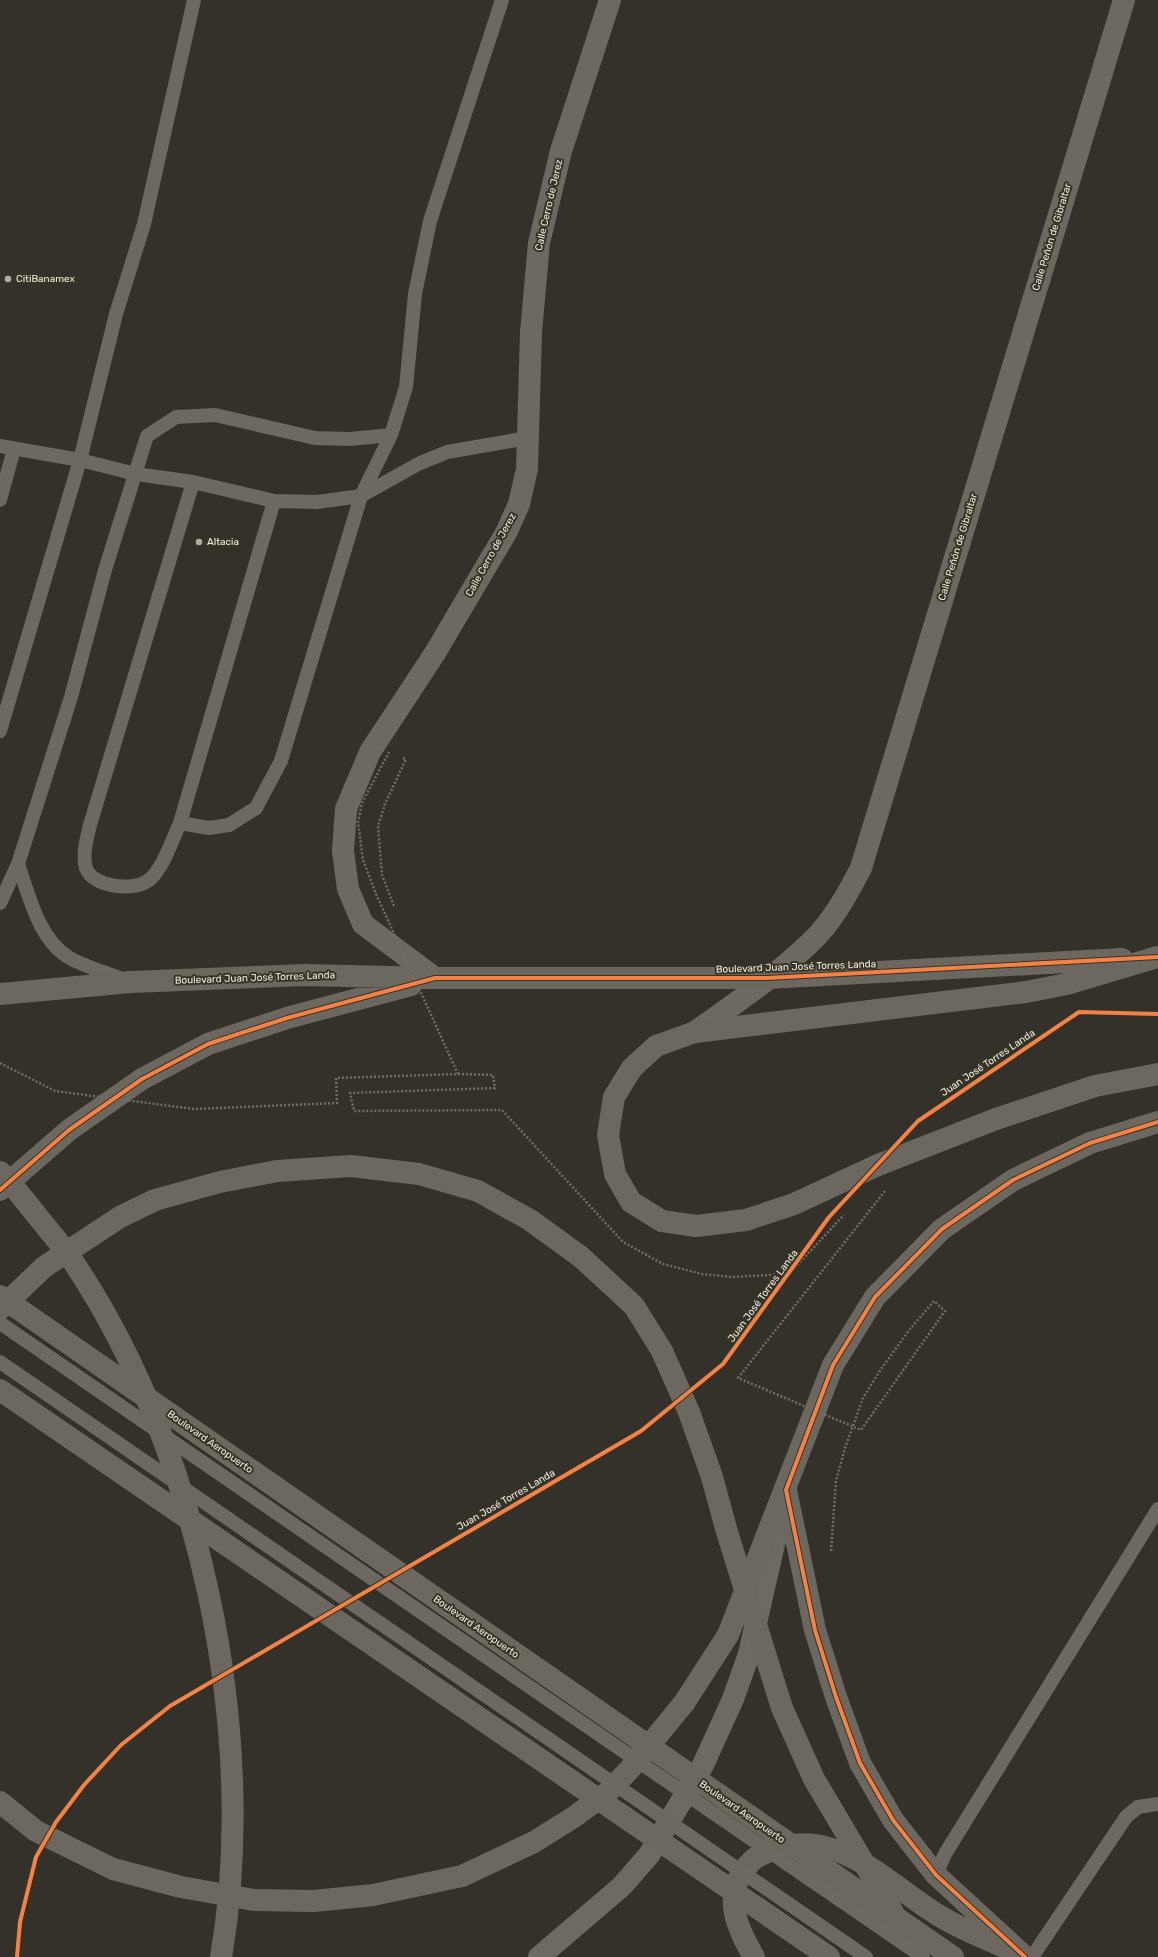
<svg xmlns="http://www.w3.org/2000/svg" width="1158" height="1957" font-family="Rubik,sans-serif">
<rect width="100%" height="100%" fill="#333129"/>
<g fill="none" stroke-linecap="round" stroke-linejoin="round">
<path stroke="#726e68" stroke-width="2.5" stroke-dasharray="2 2" stroke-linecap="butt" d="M394 906 382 875 378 826 385 804 406 759 402 758
M458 1074 493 1075 495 1088 350 1093 354 1111 502 1110 623 1242 663 1264 702 1274 732 1277 789 1274 844 1215
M831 1551 836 1481 845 1448 863 1398 881 1369 910 1329"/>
<path stroke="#6d6861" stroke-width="14" d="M0 446 80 460 136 474 193 482 274 501 317 502 361 496 418 464 447 452 528 438
M193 482 90 825C87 838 82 854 86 868 92 887 134 892 149 880 163 869 172 840 180 823L274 501
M0 500 14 449
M0 731 80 460 116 314 144 224 194 0
M180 823 209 828 229 825 256 808 281 761 361 496 391 435 406 387 415 294 430 221 502 0
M18 864C29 895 38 938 68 957 80 965 110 974 125 980
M0 903 18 864 71 697 105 570 147 436 176 417 215 415 315 438 350 439 391 435
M936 1875 945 1854 1158 1509
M1032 1957 1126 1817 1138 1807 1158 1804"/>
<path stroke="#6d6861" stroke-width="22" d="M435 978 363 924 348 889 343 851 346 809 370 752 435 653 507 531 519 504 527 469 531 332 539 243 561 151 610 0
M695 1032C737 1002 782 972 818 935 836 915 849 891 861 868L1124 0"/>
<path stroke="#6f6a61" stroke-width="22" d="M539 1957 622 1886 649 1855 703 1765 733 1699 749 1654 779 1522"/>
<path stroke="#6d685f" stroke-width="22" d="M1157 957 1067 984 1026 992 695 1032 656 1046 632 1068 614 1097 608 1135 615 1174 631 1202 662 1221 696 1226 746 1220 794 1204 878 1165 996 1119 1095 1086 1158 1074
M0 994 131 982 304 975 435 978H767L1122 959
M0 1190 69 1130 142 1079 208 1044 287 1018 411 985
M0 1309 44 1267 120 1217 155 1200 220 1182 277 1171 351 1166 419 1174 478 1191 530 1220 581 1257
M786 1490 815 1630 836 1697 860 1763 893 1820 936 1875 1025 1957
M0 1802 36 1831 113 1869 181 1887 254 1900 314 1901 373 1895 462 1876 534 1842 574 1817 608 1792 629 1770 684 1703 728 1635 833 1365 875 1297 942 1229 1013 1180 1090 1143 1158 1122
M754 1957C738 1930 723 1898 744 1870 755 1856 758 1856 773 1850 836 1825 890 1886 938 1915 959 1928 982 1937 1004 1947"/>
<path stroke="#726e68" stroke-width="2.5" stroke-dasharray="2 2" stroke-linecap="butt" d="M0 1063 55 1091 194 1109 337 1103 336 1078 458 1074 376 894 363 860 358 822 362 803 389 752
M885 1191 738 1378 861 1430 945 1311 934 1301 910 1329"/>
<path stroke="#6d6861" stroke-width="14" d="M0 1323 923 1957
M0 1362 866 1957"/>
<path stroke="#6d685f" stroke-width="22" d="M0 1172C14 1186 26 1202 38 1217 49 1231 62 1245 72 1260 199 1448 260 1733 221 1957
M581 1257 634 1306 662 1351 689 1412 712 1477 727 1532 782 1708 814 1779 894 1914
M0 1296 953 1957
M0 1390 829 1957"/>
<g stroke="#373325" stroke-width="6">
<path id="cycleway" d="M0 1190 69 1130 142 1079 208 1044 287 1018 435 978H767L1158 957
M17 1957 20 1922 36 1857 56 1822 84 1785 121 1745 170 1706 641 1431 723 1364 829 1217 918 1121 1079 1012 1158 1014
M1025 1957 936 1875 893 1820 860 1763 836 1697 815 1630 786 1490 833 1365 875 1297 942 1229 1013 1180 1090 1143 1158 1122"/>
</g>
<use href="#cycleway" stroke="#f48246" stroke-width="4"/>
</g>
<g fill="#adaba2" stroke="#373325" stroke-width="1.5">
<circle cx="8" cy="279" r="4"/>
<circle cx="199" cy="542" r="4"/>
</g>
<g text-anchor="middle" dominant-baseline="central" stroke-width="4" stroke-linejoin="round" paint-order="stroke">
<g font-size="10" fill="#efece3" stroke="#373325">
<text transform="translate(549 205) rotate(-77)">Calle Cerro de Jerez</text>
<text transform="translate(1052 237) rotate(-73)">Calle Peñón de Gibraltar</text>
<text transform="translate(958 547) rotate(-73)">Calle Peñón de Gibraltar</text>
<text transform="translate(491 555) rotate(-61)">Calle Cerro de Jerez</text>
<text transform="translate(796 967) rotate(-2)">Boulevard Juan José Torres Landa</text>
<text transform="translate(255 978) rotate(-2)">Boulevard Juan José Torres Landa</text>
<text transform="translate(988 1063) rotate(-34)">Juan José Torres Landa</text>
<text transform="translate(763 1296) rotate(-54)">Juan José Torres Landa</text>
<text transform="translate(210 1442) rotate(35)">Boulevard Aeropuerto</text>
<text transform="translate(506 1500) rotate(-30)">Juan José Torres Landa</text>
<text transform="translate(476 1627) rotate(35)">Boulevard Aeropuerto</text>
<text transform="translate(742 1812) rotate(35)">Boulevard Aeropuerto</text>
</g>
<g font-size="10" fill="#efece3" stroke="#373325" text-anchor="start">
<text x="16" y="279">CitiBanamex</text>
<text x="207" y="542">Altacia</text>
</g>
</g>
</svg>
